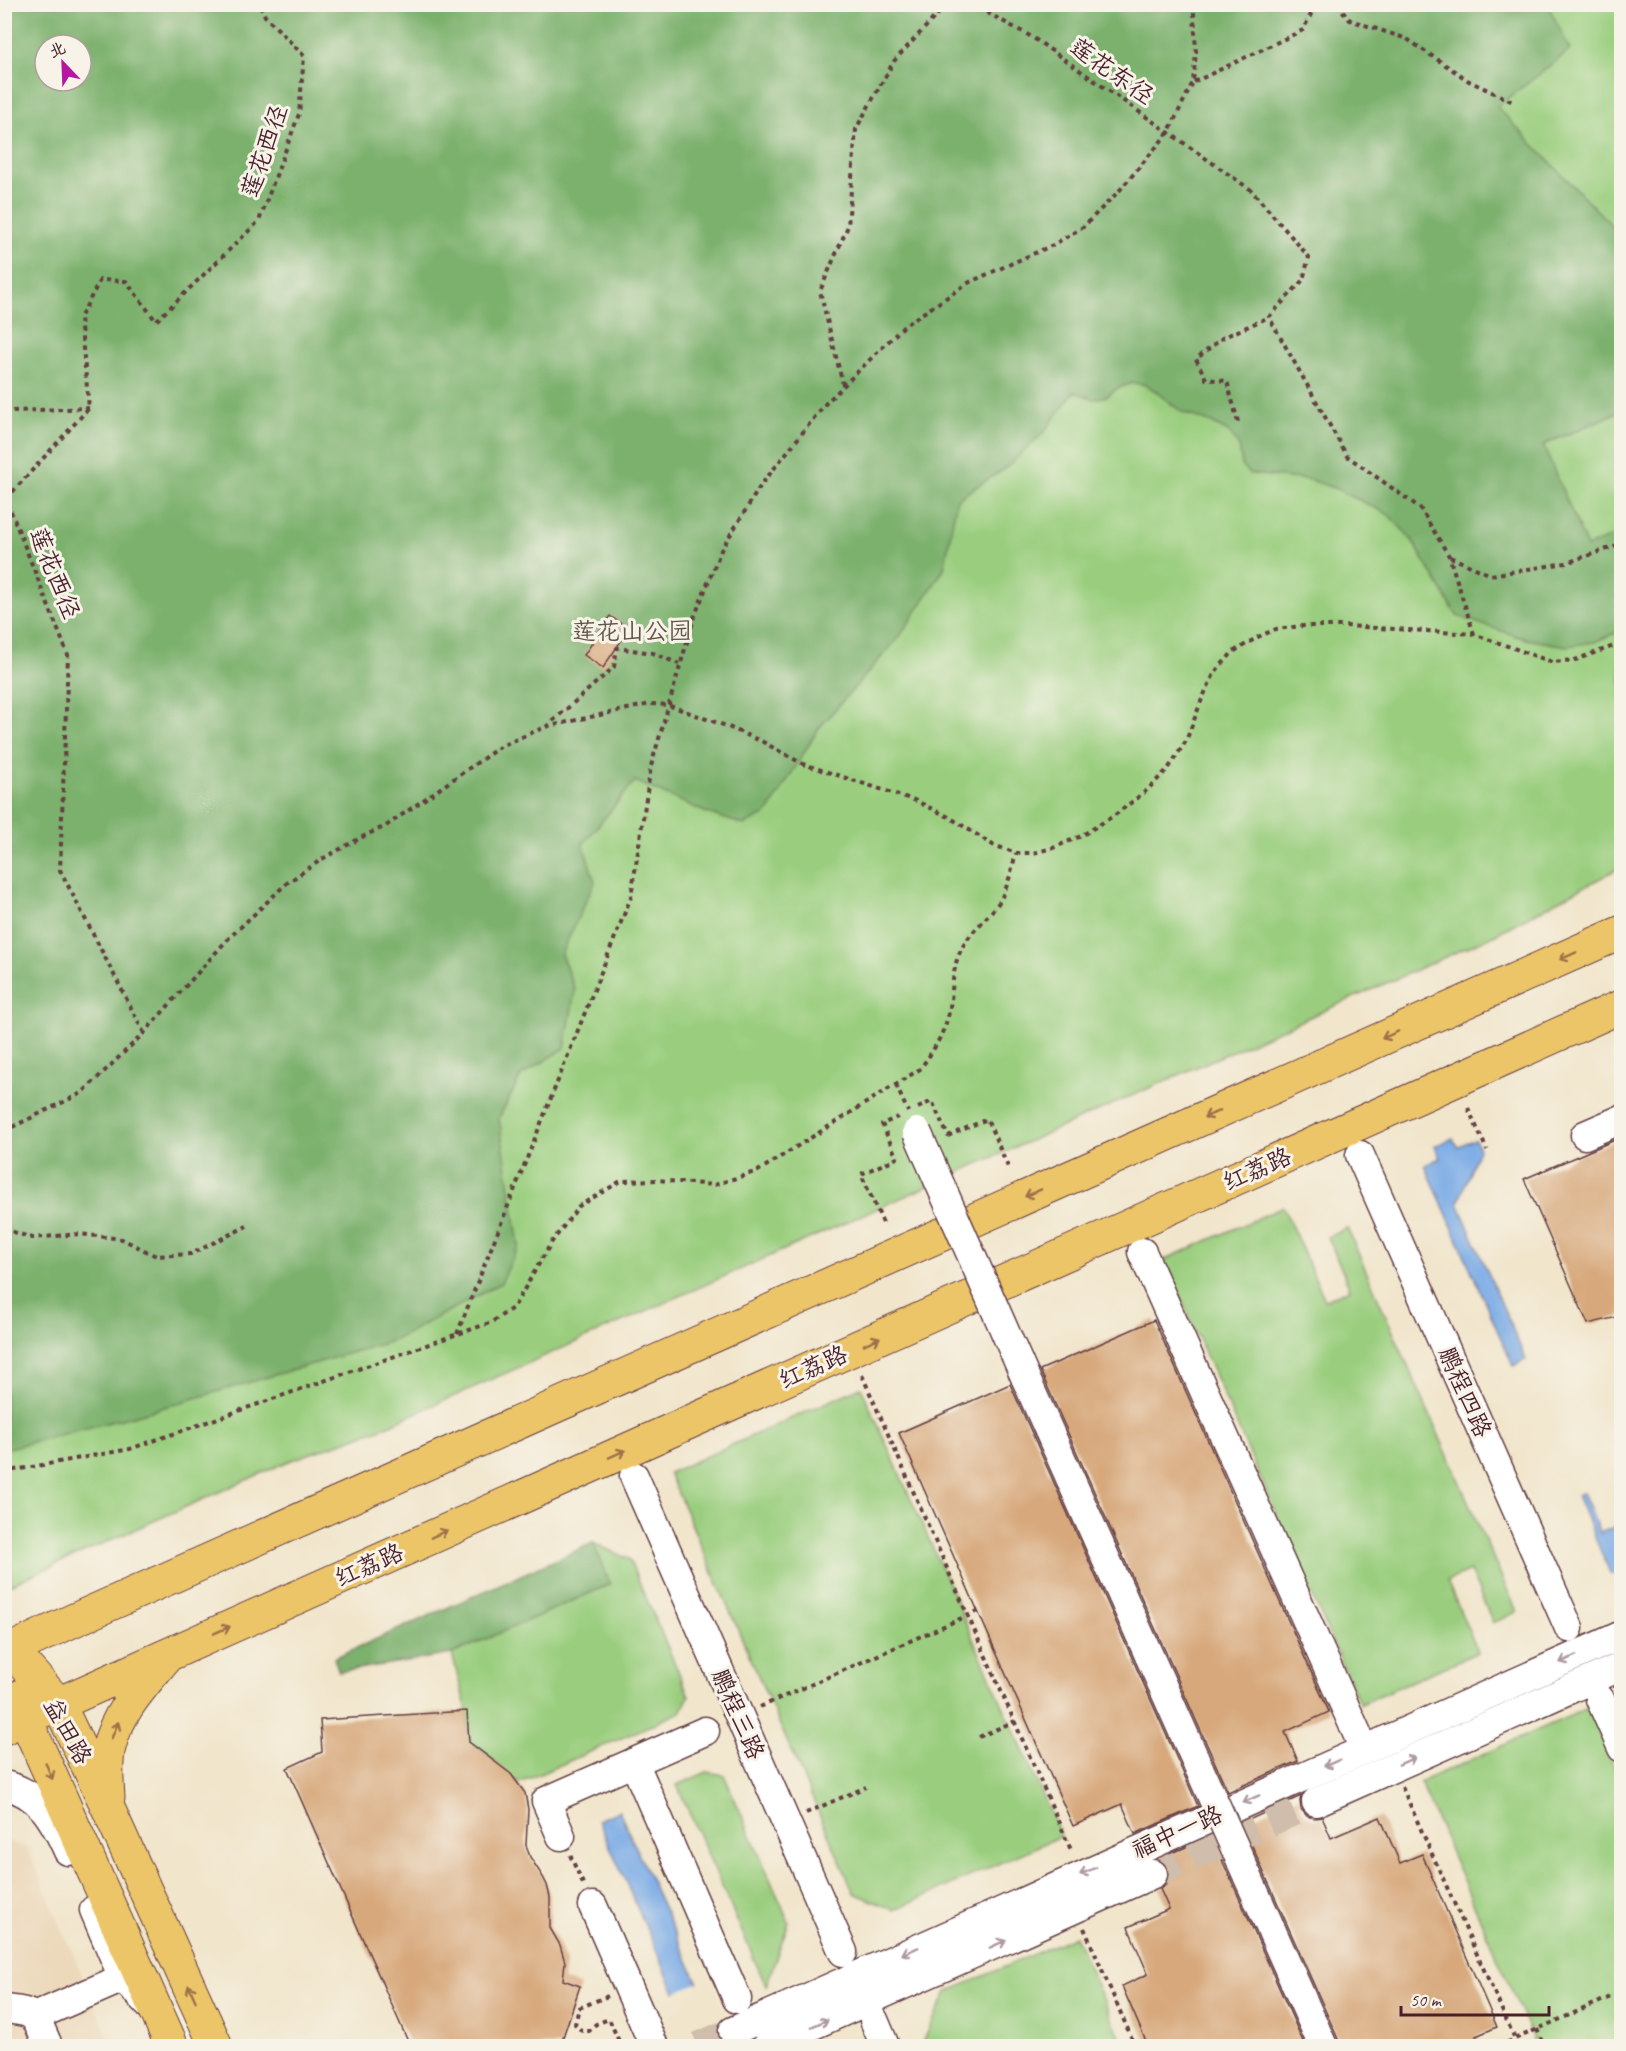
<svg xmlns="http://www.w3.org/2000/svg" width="1626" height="2051" font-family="Caveat,'LXGW WenKai TC',sans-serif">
<rect width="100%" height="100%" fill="#f7f3e8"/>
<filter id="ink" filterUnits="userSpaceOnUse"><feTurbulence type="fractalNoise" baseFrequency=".0167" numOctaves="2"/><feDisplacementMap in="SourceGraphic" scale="12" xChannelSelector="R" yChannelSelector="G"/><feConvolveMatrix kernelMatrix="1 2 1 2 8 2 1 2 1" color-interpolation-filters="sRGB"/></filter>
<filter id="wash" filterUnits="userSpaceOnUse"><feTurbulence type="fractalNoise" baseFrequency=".008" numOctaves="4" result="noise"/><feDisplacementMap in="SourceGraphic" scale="24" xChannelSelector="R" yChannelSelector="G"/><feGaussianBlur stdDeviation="1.35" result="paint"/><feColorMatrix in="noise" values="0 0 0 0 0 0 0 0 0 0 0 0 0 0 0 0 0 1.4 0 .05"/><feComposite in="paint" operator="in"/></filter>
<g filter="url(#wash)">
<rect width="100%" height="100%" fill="#f1e5cb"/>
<path fill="#ecd8ba" d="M4 1840 27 1847 112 2046H5Z"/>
<path fill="#9ace7e" stroke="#727654" stroke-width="1.5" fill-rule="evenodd" d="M5 5H1621V867L1488 938 382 1428 289 1461 5 1587ZM45 45H81V81H45Z
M1283 1207 1325 1300 1350 1289 1328 1237 1347 1228 1517 1612 1493 1623 1470 1571 1447 1581 1478 1652 1360 1704 1164 1260Z
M861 1387 1061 1836 894 1910 854 1893 669 1473Z
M593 1543 629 1559 689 1696 681 1712 519 1783 489 1756 469 1742 467 1711 452 1654 610 1584Z
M1588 1708 1621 1783V2046H1536L1420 1782Z
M707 1772 724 1775 789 1922 766 1986 677 1785Z
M1075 1936 1124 2046H921L947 1992Z"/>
<path fill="#7bb16d" stroke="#62684c" stroke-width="1.5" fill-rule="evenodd" d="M4 5H1548L1570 50 1497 107 1621 235V411L1543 445 1587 547 1621 533V631L1594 642 1567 646 1525 639 1457 616 1412 540 1388 514 1336 489 1311 480 1251 474 1242 466 1239 446 1230 433 1212 423 1182 412 1147 385 1133 383 1118 388 1107 396 1094 399 1074 392 1044 432 1006 468 957 499 944 569 900 636 819 728 767 814 744 825 707 813 635 781 583 844 595 882 561 954 575 990 565 1048 521 1076 499 1118 519 1246 501 1283 395 1340 137 1415 5 1449ZM45 45H81V81H45Z
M593 1543 610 1584 452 1654 339 1672 334 1658Z"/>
<path fill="#7cace6" stroke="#636688" stroke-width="1.5" d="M1453 1138 1457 1147 1475 1139 1479 1149 1458 1203 1526 1360 1513 1366 1425 1165 1440 1158 1435 1146Z
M1583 1492 1600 1533 1621 1524V1577L1610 1573 1577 1495Z
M619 1811 727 2046H699L598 1820Z"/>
<path fill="#f1e5cb" d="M699 1982 729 2046H695L672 1994Z"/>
<g id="blocks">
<path fill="#d7a87c" d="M610 616 629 629 603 668 584 655Z
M1622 1137V1316L1588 1324 1524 1179Z
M1154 1320 1329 1712 1285 1732 1298 1761 1228 1792 1040 1370Z
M1010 1384 1198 1806 1135 1834 1122 1804 1073 1826 899 1433Z
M467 1711 469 1742 511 1774 525 1793 528 1809 526 1845 530 1857 543 1877 547 1885 550 1897V1928L560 1945 565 1962 563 1980 580 1986 560 2046H410L287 1768 322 1752 320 1720Z
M1301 1796 1300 1801 1301 1809 1307 1816 1314 1818 1322 1817 1331 1838 1380 1817 1400 1863 1422 1854 1497 2027 1476 2036 1481 2046H1339L1338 2039 1242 1823Z
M1211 1836 1232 1882 1305 2046H1148L1122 1986 1148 1974 1128 1927 1169 1909 1160 1889 1167 1883 1169 1875 1168 1868 1159 1859Z"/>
</g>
</g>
<g filter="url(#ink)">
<use href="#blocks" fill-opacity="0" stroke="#633d43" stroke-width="1.5"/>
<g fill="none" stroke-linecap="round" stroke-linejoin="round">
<path stroke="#d0bdab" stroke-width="28" stroke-dasharray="28 14" stroke-linecap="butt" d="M1153 1874 1316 1802
M698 2046 733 2031"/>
<g stroke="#633d43" stroke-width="31">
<path id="minor" d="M1585 1135 1622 1119
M1360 1155 1569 1628
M1142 1252 1364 1749
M1025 1377 1200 1770
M634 1476 843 1952
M1600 1699 1622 1748
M634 1762 737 1999
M4 1785C40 1793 54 1820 68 1851
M1316 1802 1622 1666
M561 1836 546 1801 705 1731
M1247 1875 1323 2046
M593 1906 654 2046
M94 1910 123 1978 150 2006
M4 2009C37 2012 34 2014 47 2043L45 2046
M36 2016 123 1978
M874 2020 885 2046
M733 2031 1622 1635
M766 2046 1153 1874"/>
</g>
<g stroke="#633d43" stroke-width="35">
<path id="major" d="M11 1650 58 1703 108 1808 216 2046
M4 1653 72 1621 1622 932
M21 1696 25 1718 172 2046
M4 1728 1622 1006
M108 1798C107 1781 105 1763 109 1747 117 1712 144 1684 166 1657"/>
</g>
<path stroke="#633d43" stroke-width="4" stroke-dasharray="4.5 4.5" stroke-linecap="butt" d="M855 4 857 7 859 4
M971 4 1032 37 1251 190 1309 257 1303 280 1269 317 1347 456 1420 508 1449 556 1474 634
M1337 4 1350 20 1407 39 1469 81 1513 102
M1194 82 1303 30 1316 4
M843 385 820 291 848 226 856 129 894 61 947 4
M4 414 13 411 89 408
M1238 422 1227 381 1206 379 1196 359 1222 338 1269 317
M1450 557 1491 575 1566 563 1622 544
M546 727 614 667 617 648 653 653 679 664
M144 1033 60 870 68 655 6 499 89 408 80 318 100 280 126 281 156 321 259 221 299 114 304 56 265 16 259 4
M896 1085 908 1112
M918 1108 932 1101 948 1136 987 1119 1008 1167
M1468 1108 1487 1150
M4 1131 82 1093 144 1033 227 940 287 883 322 859 366 835 386 826 501 746 545 727 650 704 668 705 726 726 763 742 803 764 914 800 949 817 993 845 1016 853H1033L1053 848 1081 836 1115 815 1146 791 1168 769 1186 741 1202 699 1215 672 1233 652 1258 637 1276 629 1303 626H1346L1474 634 1552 662 1575 660 1622 643
M883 1223 861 1174 897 1158 882 1124 898 1117
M4 1229 32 1238 80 1234 122 1239 156 1256 191 1254 247 1226
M457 1334 631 897 651 766 694 618 721 550 761 485 826 403 905 325 970 282 1053 245 1083 227 1120 190 1168 133 1193 82 1196 52 1194 13 1191 4
M862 1375 1071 1850
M4 1472 130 1449 492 1322 514 1307 551 1243 579 1206 621 1181 657 1180 714 1185 758 1171 920 1069C934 1050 946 1031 950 1007 953 989 952 969 960 952 968 934 985 921 997 905 1008 889 1011 871 1016 853
M760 1707 978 1611
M979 1737 1015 1721
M1402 1787 1515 2039
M806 1813 866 1787
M570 1855 584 1886
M1084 1928 1135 2046
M608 1996 579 2008 575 2024 582 2031H589L596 2024 609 2019 621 2046
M1537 2029 1544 2046
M1499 2046 1622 1992"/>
<use href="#minor" stroke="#fff" stroke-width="28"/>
<use href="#major" stroke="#edc569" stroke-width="33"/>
<g stroke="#633d43" stroke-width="31" stroke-linecap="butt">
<path id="minor-bridge" d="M917 1132 1025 1377
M1200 1770 1247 1875"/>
</g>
<use href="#minor-bridge" stroke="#fff" stroke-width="28"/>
</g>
<defs><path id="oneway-shaft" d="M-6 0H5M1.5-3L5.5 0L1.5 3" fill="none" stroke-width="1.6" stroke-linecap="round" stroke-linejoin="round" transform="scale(1.5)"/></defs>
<g stroke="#9c724a">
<use href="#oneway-shaft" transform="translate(1568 956) rotate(156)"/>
<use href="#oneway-shaft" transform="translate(1390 1035) rotate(156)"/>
<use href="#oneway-shaft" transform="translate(1212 1114) rotate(156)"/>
<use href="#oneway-shaft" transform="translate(1033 1193) rotate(156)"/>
<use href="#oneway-shaft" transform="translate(872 1341) rotate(-24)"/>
<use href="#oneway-shaft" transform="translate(617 1454) rotate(-24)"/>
<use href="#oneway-shaft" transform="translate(439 1534) rotate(-24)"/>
<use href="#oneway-shaft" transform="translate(222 1630) rotate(-24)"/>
<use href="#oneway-shaft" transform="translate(115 1730) rotate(-67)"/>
<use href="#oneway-shaft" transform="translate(49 1771) rotate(67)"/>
<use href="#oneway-shaft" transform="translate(192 1993) rotate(-114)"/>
</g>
<g stroke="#ae9aa0">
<use href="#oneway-shaft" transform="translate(1568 1659) rotate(156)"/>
<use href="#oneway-shaft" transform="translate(1407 1761) rotate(-24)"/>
<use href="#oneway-shaft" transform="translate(1332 1763) rotate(156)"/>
<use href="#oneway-shaft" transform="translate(1251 1799) rotate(156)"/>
<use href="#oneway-shaft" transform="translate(1088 1871) rotate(156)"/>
<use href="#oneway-shaft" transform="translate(998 1944) rotate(-24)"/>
<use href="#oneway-shaft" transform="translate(910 1951) rotate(156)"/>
<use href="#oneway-shaft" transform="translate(820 2023) rotate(-24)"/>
</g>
</g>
<g text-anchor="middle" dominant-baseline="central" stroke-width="6" stroke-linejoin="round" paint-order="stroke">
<g font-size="24" fill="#4a1f2b" stroke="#f7f3e8">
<text transform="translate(1112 71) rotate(35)">莲花东径</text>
<text transform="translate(264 151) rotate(-71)">莲花西径</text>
<text transform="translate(55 573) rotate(68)">莲花西径</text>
<text transform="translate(1257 1169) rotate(-24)">红荔路</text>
<text transform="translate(813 1367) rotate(-24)">红荔路</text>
<text transform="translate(1465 1392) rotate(66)">鹏程四路</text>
<text transform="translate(369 1565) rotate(-24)">红荔路</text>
<text transform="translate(738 1714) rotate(66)">鹏程三路</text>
<text transform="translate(68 1731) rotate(61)">益田路</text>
<text transform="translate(1177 1832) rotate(-24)">福中一路</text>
</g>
<g font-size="24" fill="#625444" stroke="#f7f3e8">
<text x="632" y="631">莲花山公园</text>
</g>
</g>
<rect width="1626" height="2051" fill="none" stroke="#f7f3e8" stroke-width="24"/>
<g transform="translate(63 63) rotate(337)"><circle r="28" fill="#f7f3e8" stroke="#b29e9c" stroke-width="1.5"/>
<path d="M0-4.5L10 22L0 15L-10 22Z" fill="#b5179e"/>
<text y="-9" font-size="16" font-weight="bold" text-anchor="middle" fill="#4a1f2b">北</text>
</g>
<path d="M1401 2006v9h148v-9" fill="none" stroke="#4a1f2b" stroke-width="3"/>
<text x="1410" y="2006" font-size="18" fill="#4a1f2b" stroke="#f7f3e8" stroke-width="4.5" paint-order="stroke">50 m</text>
</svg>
